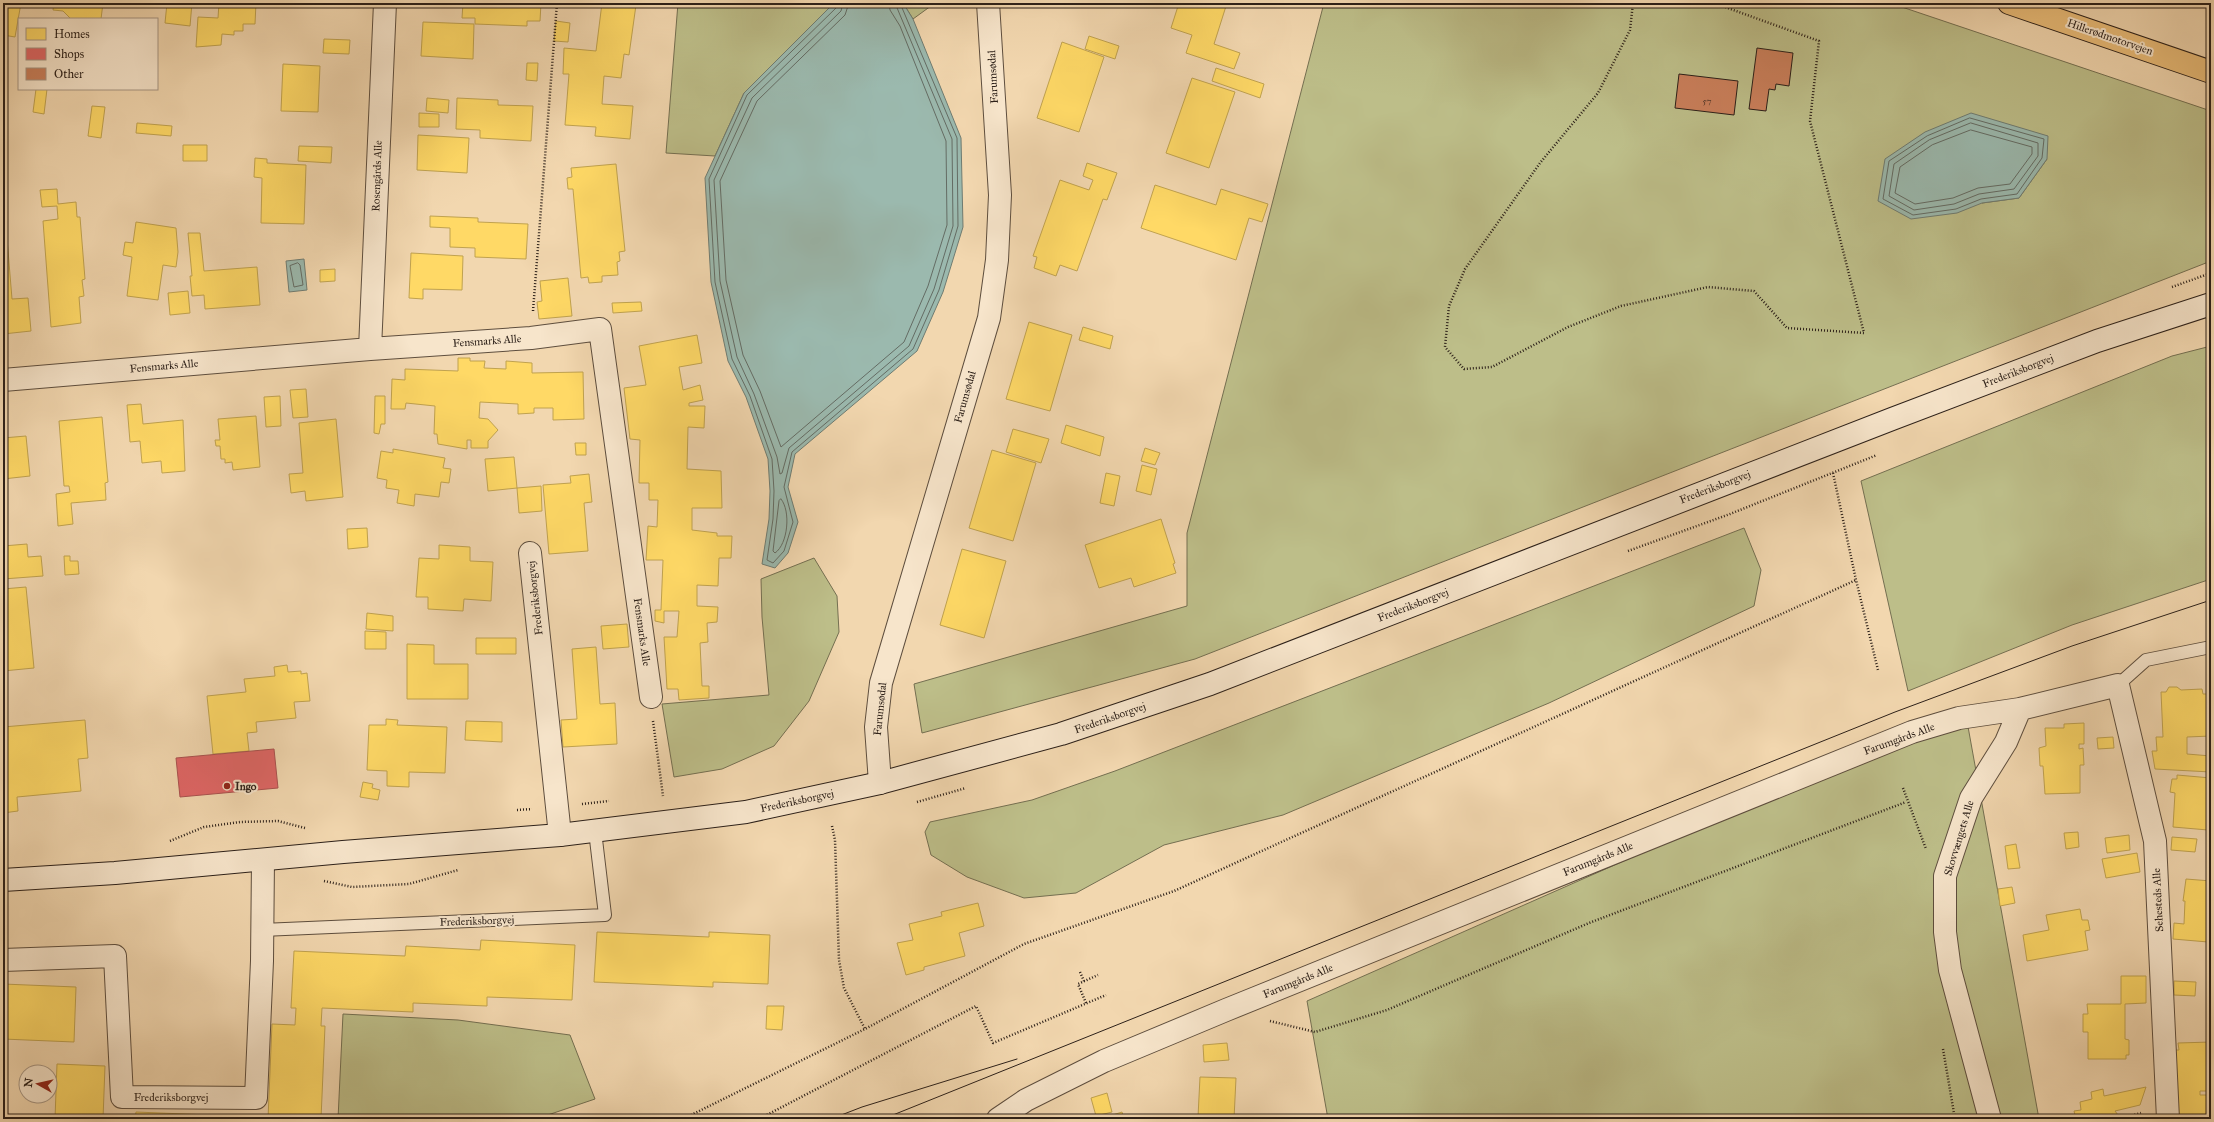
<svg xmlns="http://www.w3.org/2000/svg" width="2214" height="1122" font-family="'IM FELL Great Primer',serif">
<rect width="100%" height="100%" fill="#f2d7af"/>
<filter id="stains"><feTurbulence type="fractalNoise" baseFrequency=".005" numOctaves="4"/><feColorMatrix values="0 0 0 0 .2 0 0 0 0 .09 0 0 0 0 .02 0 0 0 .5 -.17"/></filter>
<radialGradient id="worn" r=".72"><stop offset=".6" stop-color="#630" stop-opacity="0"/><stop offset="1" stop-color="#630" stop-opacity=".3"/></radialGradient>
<path fill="#bdbe89" stroke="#746f51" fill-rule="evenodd" d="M678 3H838L830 7 744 93 715 156 666 153Z
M903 3H935L913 19Z
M1324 3H1890L2211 111V261L1195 659 922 733 914 684 1187 606V533ZM2047 159 2019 198 1982 203Z
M2211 346V579L2072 625 1908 691 1861 481 2172 356Z
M1744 528 1761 570 1754 606 1549 703 1283 815 1164 845 1076 893 1024 898 967 877 931 855 925 832 930 822 1032 800 1115 771Z
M814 558 837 596 839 632 809 701 774 746 722 769 674 777 662 704 769 695 762 617 761 579Z
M1965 710 2039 1119H1328L1307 1001Z
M343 1014 458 1020 570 1035 595 1099 536 1119H338Z
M3 1057H4L5 1119H3Z"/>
<path fill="#9bb9ae" stroke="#6f7c72" d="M838 3H903L913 19 961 138 963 227 943 292 917 351 795 454 788 487 798 522 788 553 775 568 762 564 769 519 770 491 768 459 746 397 728 361 711 282 705 178 744 93 830 7Z
M1971 113 2048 136 2047 159 2019 198 1982 203 1957 213 1911 219 1878 201 1885 159 1925 132Z
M304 259 307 290 289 292 286 261Z"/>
<path fill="#ffd966" stroke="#c0a24f" d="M3 3H21L15 37 3 35Z
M54 3H103L101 19H71L63 11 53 10Z
M167 3H192L190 26 165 23Z
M219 3H256L255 24H243V31H234V35L222 34 221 45 196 47 198 17 218 18Z
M463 3H541L540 21H527V26L475 24V18H462Z
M602 3 636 5 629 55 624 54 621 78 604 76 602 104 633 106 630 139 595 136 596 127 565 125 569 74H563L564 48 596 51Z
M1179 3H1227L1214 44 1240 53 1234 69 1186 53 1192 35 1171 28Z
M556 21 570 23 568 42 554 41Z
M423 22 474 24 473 59 421 56Z
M1089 36 1119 46 1115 59 1085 49Z
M324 39 350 40 349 54 323 53Z
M1062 42 1104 57 1079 132 1037 118Z
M527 63H538L537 81 526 80Z
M283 64 320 66 318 112 281 111Z
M1216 68 1264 84 1260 98 1212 81Z
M1192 78 1235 92 1209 168 1166 153Z
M36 89H47L44 114 33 112Z
M427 98 449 100 448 113 426 111Z
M457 98 498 100V105L533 106 531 141 480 138V130L456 129Z
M92 106 105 107 101 138 88 136Z
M419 113 439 114V127H419Z
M137 123 172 126 171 136 136 133Z
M418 135 469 138 467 173 417 170Z
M183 145H207V161H183Z
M299 146 332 147 331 163 298 161Z
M255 158 267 159V163L306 165 304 224 261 223 262 178 254 177Z
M1087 163 1117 173 1107 200 1103 199 1077 271 1060 265 1056 276 1034 268 1037 257 1033 256 1060 180 1089 190 1093 180 1083 176Z
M616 164 625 251 619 252 620 261 617 262 618 275 602 276V282L589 283 588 277 581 278 573 189H568L567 178 572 177 571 168Z
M1155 185 1216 205 1221 189 1268 204 1262 222 1249 218 1236 260 1141 228Z
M57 189 58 204 76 202 77 217H80L85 279 82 280 84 296 79 297 81 323 51 327 43 221 58 219 57 206 42 207 40 190Z
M430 216 478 218V222L528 224 526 259 475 257V248L450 247V228L430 227Z
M136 222 176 228 178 252 176 267 163 265 158 300 127 296 132 257 123 255 125 242 133 243Z
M188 233H200L204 271 257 267 260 305 205 309 204 295 192 296 190 276H192Z
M3 238H7L12 299 28 298 31 331 3 334Z
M411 253 463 256 462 290 423 289V299L409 298Z
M335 269V281L320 282V270Z
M568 278 572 316 539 319 537 302 542 301 540 281Z
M188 291 190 313 170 315 168 293Z
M641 302 642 311 613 313 612 303Z
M1029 322 1072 335 1050 411 1006 399Z
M1083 327 1113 336 1110 349 1079 340Z
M697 335 702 363 679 367 683 390 700 385 703 400 689 403V406H705L704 428 688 427 687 469 721 471 722 508H692V530L717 533V536H732L731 558H719L718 586 697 585V606L718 607 717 622 707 623 708 642 700 643 702 686H709V698L679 700 678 689H667L664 637H677L679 611H664V623L655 621V610H661L663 560H646L648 526 657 527 658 500H649V483H639L640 440 630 439 624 388 646 385 639 346Z
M458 358H470V361H485L484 368 506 369V361L532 363V373L583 372 584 419 553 420V408H534V413L518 414V404L480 402 479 418 488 419 498 430 488 441V448H471V440H467V449L438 444 437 434H434L435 406 406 403 405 409H391L392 379 405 380V369L458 371Z
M306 389 308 417 293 418 290 390Z
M280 396 281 426 266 427 264 397Z
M375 396H385V424H381L379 434 374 433Z
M141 404 143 424 183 420 185 471 162 473 161 461 142 463 140 441 130 442 127 405Z
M256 416 260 467 233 470 232 462 225 463V459H221L220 446H216L215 440H220L218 419Z
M102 417 108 482 105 483 106 500 71 503 73 524 58 526 56 494 70 492 69 486H64L59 421Z
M336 419 343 497 306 501 305 491 291 493 289 474 303 473 299 423Z
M1066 425 1104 437 1100 456 1061 443Z
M1013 429 1049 439 1041 463 1006 452Z
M26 436 30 476 3 479V438Z
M575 443H586V455H576Z
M1145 448 1160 453 1155 465 1141 461Z
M393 449 445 458 443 468 451 469 449 483 441 482 439 497 415 494 414 506 397 503 399 490 386 488 387 480 377 478 381 451 393 453Z
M992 450 1036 463 1013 541 969 528Z
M514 457 517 488 488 491 485 459Z
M1142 465 1157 469 1151 495 1136 491Z
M1106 473 1120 476 1114 506 1100 503Z
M589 474 592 502 584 503 588 551 549 554 543 485 571 483 570 476Z
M541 486 542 511 519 513 517 488Z
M1161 519 1175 563 1173 564 1176 573 1134 587 1131 578 1099 588 1085 545Z
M367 528 368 547 348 549 347 529Z
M27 544 28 557 41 556 43 576 3 579V546Z
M439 545 470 547V561L493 562 491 601 464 599 463 611 428 609V597H416L419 558 439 559Z
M962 549 1006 561 984 638 940 625Z
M64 556H70V561H78L79 574 65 575Z
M26 587 34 668 3 671V589Z
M367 613 393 616V631L366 629Z
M627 624 629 647 603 649 601 626Z
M365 631 386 632V649H365Z
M476 638H516V654H476Z
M407 644 434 645V664H468V699H407Z
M596 647 600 704 615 703 617 744 563 747 561 720 577 719 572 649Z
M287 665 288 672 301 671V674L307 673 310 701 294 702 296 718 256 722 257 732 247 733 249 751 213 754 207 696 246 692 244 679 275 676 274 667Z
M2169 687H2177L2181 690 2202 689 2203 694H2209L2211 736 2187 737V754L2211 756V772L2155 769 2152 751H2157L2156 737H2163L2161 692H2166Z
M386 719 398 720 397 725 447 727 445 773 409 772V787L387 786V771L367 770 369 725H386Z
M85 720 88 758 78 759 81 791 17 797 18 811 3 813V727Z
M466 721 502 722V742L465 740Z
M2084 723V744H2079V749L2083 748 2084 765H2080V793L2045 794 2043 766H2040L2039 748 2046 746 2045 728H2064V724Z
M2113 737 2114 748 2098 749 2097 738Z
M2177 775 2211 778V819L2208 818V830L2173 827 2175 793 2170 792 2172 779H2177Z
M363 782 373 784 372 788 380 790 378 800 360 797Z
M2078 832 2079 847 2066 849 2064 833Z
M2129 835 2130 850 2107 853 2105 838Z
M2172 837 2197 839 2195 852 2171 850Z
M2016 844 2020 868 2008 869 2005 846Z
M2137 853 2140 872 2106 878 2102 859Z
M2186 879 2211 881V929H2208V942L2173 939 2174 923 2184 924 2185 901H2183Z
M2012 887 2015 903 2000 906 1998 889Z
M978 903 984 926 959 933 965 956 924 967V970L906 975 897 943 913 940 909 924 942 916 941 912Z
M2080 909 2082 920H2088L2090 930 2085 931 2088 950 2027 961 2023 935 2049 930 2046 915Z
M597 932 709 937V932L770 935 768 984 713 982V987L594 982Z
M481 940 575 945 572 1000 487 997V1006L413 1003V1012L322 1008 321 1026H325L321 1119H268L272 1024 295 1025 296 1008H291L294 951 405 956 406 946 480 950Z
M2121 976H2146V1003L2125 1004V1039L2129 1040V1055H2126V1059H2088V1032H2083V1014H2088L2087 1004H2121Z
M2174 981 2196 982 2195 996 2174 995Z
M3 984 76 987 74 1042 3 1039Z
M767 1006H784L782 1030 766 1029Z
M2211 1042 2210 1091H2200V1095H2207L2208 1119H2177L2175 1050H2179L2178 1043Z
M1227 1043 1229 1060 1204 1062 1203 1045Z
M57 1064 105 1066 103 1119H55Z
M1200 1077 1236 1078 1234 1119 1198 1117Z
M2146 1087 2140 1105 2115 1111 2118 1115 2076 1119 2074 1111 2081 1110 2080 1102 2092 1099 2091 1092 2103 1089 2104 1096Z
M1107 1093 1112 1112 1096 1116 1091 1098Z
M136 1112 258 1117V1119H135Z
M1122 1112 1124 1119H1100Z
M1070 1115 1071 1119H1056Z"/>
<path fill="#e06666" stroke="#aa514f" d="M274 749 278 788 180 797 176 758Z"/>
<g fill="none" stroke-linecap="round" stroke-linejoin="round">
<path stroke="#646c64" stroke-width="1" d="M838 3 837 7 747 95 709 179 715 282 732 359 750 396 772 459 774 491 773 519 767 560 773 563 784 551 793 522 784 487 792 452 913 349 939 290 958 226 957 138 900 3
M843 3 841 11 752 98 714 180 720 281 737 357 754 394 777 457 780 474 782 473 789 448 909 346 934 289 953 226 952 139 895 3
M849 3 845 15 757 101 720 181 726 280 743 355 760 391 781 447 904 342 928 286 947 225 946 141 900 26 890 10 889 3
M1970 118 2044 139 2042 158 2017 194 1981 199 1956 209 1913 215 1883 199 1889 161 1927 136Z
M1971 123 2038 143V156L2014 189 1979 194 1954 204 1914 210 1889 196 1894 164 1929 140Z
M1971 130 2032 147V154L2010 184 1978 188 1953 198 1915 204 1895 193 1900 167 1932 145Z
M298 263 300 265 303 285 294 287 290 266Z
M781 499C791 511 788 544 775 553L773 551 779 501Z"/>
</g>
<path fill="#c97f5b" stroke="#2c2019" d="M1757 48 1793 53 1789 86 1776 84 1775 90 1769 89 1766 111 1749 109Z
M1679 74 1738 81 1734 115 1675 108Z"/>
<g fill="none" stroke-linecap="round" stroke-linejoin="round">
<g stroke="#5e4e3e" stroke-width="14">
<path id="lane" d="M2118 685 2146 660 2211 647
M262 930 605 915 595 831"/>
</g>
<g stroke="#5e4e3e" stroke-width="24">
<path id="street" d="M370 349 385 3
M3 380 370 349 531 338 600 329 651 697
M530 553 560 835
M880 783 876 727 881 683 989 318 997 260 1000 195 988 3
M3 960 115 956 122 1097 256 1098 262 961 263 860
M998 1119 1026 1100 1104 1061 1226 1010 1912 732 1959 718 2020 709 2118 685 2155 841 2168 1119
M1990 1119 1950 970 1945 932V876L1971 798 2006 742 2020 709"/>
</g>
<g stroke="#2c2019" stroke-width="24">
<path id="secondary" d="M3 880 115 873 343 852 560 835 746 812 880 783 1061 734 1210 684 1892 419 2097 341 2211 304"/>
</g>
<g stroke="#2c2019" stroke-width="24">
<path id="highway" d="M2009 3 2211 72"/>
</g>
<path stroke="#2c2019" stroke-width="2.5" stroke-dasharray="1 2" stroke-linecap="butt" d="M1633 3 1630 30 1598 93 1540 163 1465 269 1449 306 1445 347 1464 369 1492 367 1568 327 1621 306 1708 287 1754 291 1787 328 1864 333 1810 121 1819 41 1714 3
M2172 287 2211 273
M533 311 557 3
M1833 473 1856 580 1878 670
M1628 551 1730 514 1877 455
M653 721 663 796
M1903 788 1926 849
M917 802 966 788
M582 804 609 801
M517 810 532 809
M832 826 835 840 839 960 844 988 865 1029
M170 841 204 827 240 822 278 821 305 828
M324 881 352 887 409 884 458 870
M1080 972 1084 981
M1086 1003 1078 984 1098 975
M1270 1021 1315 1032 1387 1010 1589 923 1906 802
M1943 1049 1955 1119
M683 1119 865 1029 1024 944 1174 891 1856 580
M759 1119 976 1006 993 1043 1106 995
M2117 1119 2141 1113"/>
<use href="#lane" stroke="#f7e5cb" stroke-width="12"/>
<use href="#street" stroke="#f7e5cb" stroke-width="22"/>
<use href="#secondary" stroke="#f7e5cb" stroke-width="22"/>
<use href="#highway" stroke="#e9bc78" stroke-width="22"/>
<path stroke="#2c2019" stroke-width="1" d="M831 1119 862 1107 1017 1059
M883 1119 1895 712 2072 646 2211 600"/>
</g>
<circle fill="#8f2418" stroke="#f7e5cb" stroke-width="1.5" cx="227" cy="786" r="4"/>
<g text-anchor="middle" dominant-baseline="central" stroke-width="4" stroke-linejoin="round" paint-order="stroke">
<g font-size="9" fill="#53382a">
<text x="1707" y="100">57</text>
</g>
<g font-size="11" fill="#2c2019" stroke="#f7e5cb">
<text transform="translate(2110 37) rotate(19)">Hillerødmotorvejen</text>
<text transform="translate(993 77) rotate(-93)">Farumsødal</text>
<text transform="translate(377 176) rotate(-88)">Rosengårds Alle</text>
<text transform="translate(487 341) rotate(-4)">Fensmarks Alle</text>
<text transform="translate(164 366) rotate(-5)">Fensmarks Alle</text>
<text transform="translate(2018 371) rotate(-21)">Frederiksborgvej</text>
<text transform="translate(965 397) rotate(-74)">Farumsødal</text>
<text transform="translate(1715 487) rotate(-21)">Frederiksborgvej</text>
<text transform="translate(535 598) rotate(-96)">Frederiksborgvej</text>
<text transform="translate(1413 605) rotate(-21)">Frederiksborgvej</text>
<text transform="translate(642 632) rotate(82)">Fensmarks Alle</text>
<text transform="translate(880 709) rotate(-84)">Farumsødal</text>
<text transform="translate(1110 718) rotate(-19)">Frederiksborgvej</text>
<text transform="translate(1899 739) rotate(-20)">Farumgårds Alle</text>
<text transform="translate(797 801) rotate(-12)">Frederiksborgvej</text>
<text transform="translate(1959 838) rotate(-73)">Skovvængets Alle</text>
<text transform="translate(1598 859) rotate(-22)">Farumgårds Alle</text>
<text transform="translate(2158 900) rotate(-93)">Sehesteds Alle</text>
<text transform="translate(477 921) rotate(-2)">Frederiksborgvej</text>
<text transform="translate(1298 981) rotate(-22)">Farumgårds Alle</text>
<text x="171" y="1097">Frederiksborgvej</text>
</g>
<g font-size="11" font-weight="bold" fill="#2c2019" stroke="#f7e5cb" text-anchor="start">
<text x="235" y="786">Ingo</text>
</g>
</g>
<rect width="2214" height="1122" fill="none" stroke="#f2d7af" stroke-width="16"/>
<rect x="4" y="4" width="2206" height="1114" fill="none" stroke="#2c2019" stroke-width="2"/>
<rect x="8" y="8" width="2198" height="1106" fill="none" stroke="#2c2019"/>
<rect x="18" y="18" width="140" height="72" fill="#f7e5cb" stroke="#a69684"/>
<rect x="26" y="28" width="20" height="12" fill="#ffd966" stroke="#a69684"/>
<text x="54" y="38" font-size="12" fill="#2c2019">Homes</text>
<rect x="26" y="48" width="20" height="12" fill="#e06666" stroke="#a69684"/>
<text x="54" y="58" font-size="12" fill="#2c2019">Shops</text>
<rect x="26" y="68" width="20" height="12" fill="#c97f5b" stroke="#a69684"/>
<text x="54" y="78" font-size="12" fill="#2c2019">Other</text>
<g transform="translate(38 1084) rotate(278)"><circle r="19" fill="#f7e5cb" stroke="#a69684"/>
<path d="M0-3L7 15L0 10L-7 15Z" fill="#8f2418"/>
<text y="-6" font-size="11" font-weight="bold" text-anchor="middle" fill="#2c2019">N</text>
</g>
<rect width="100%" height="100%" filter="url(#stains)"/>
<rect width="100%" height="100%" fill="url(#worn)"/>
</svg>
